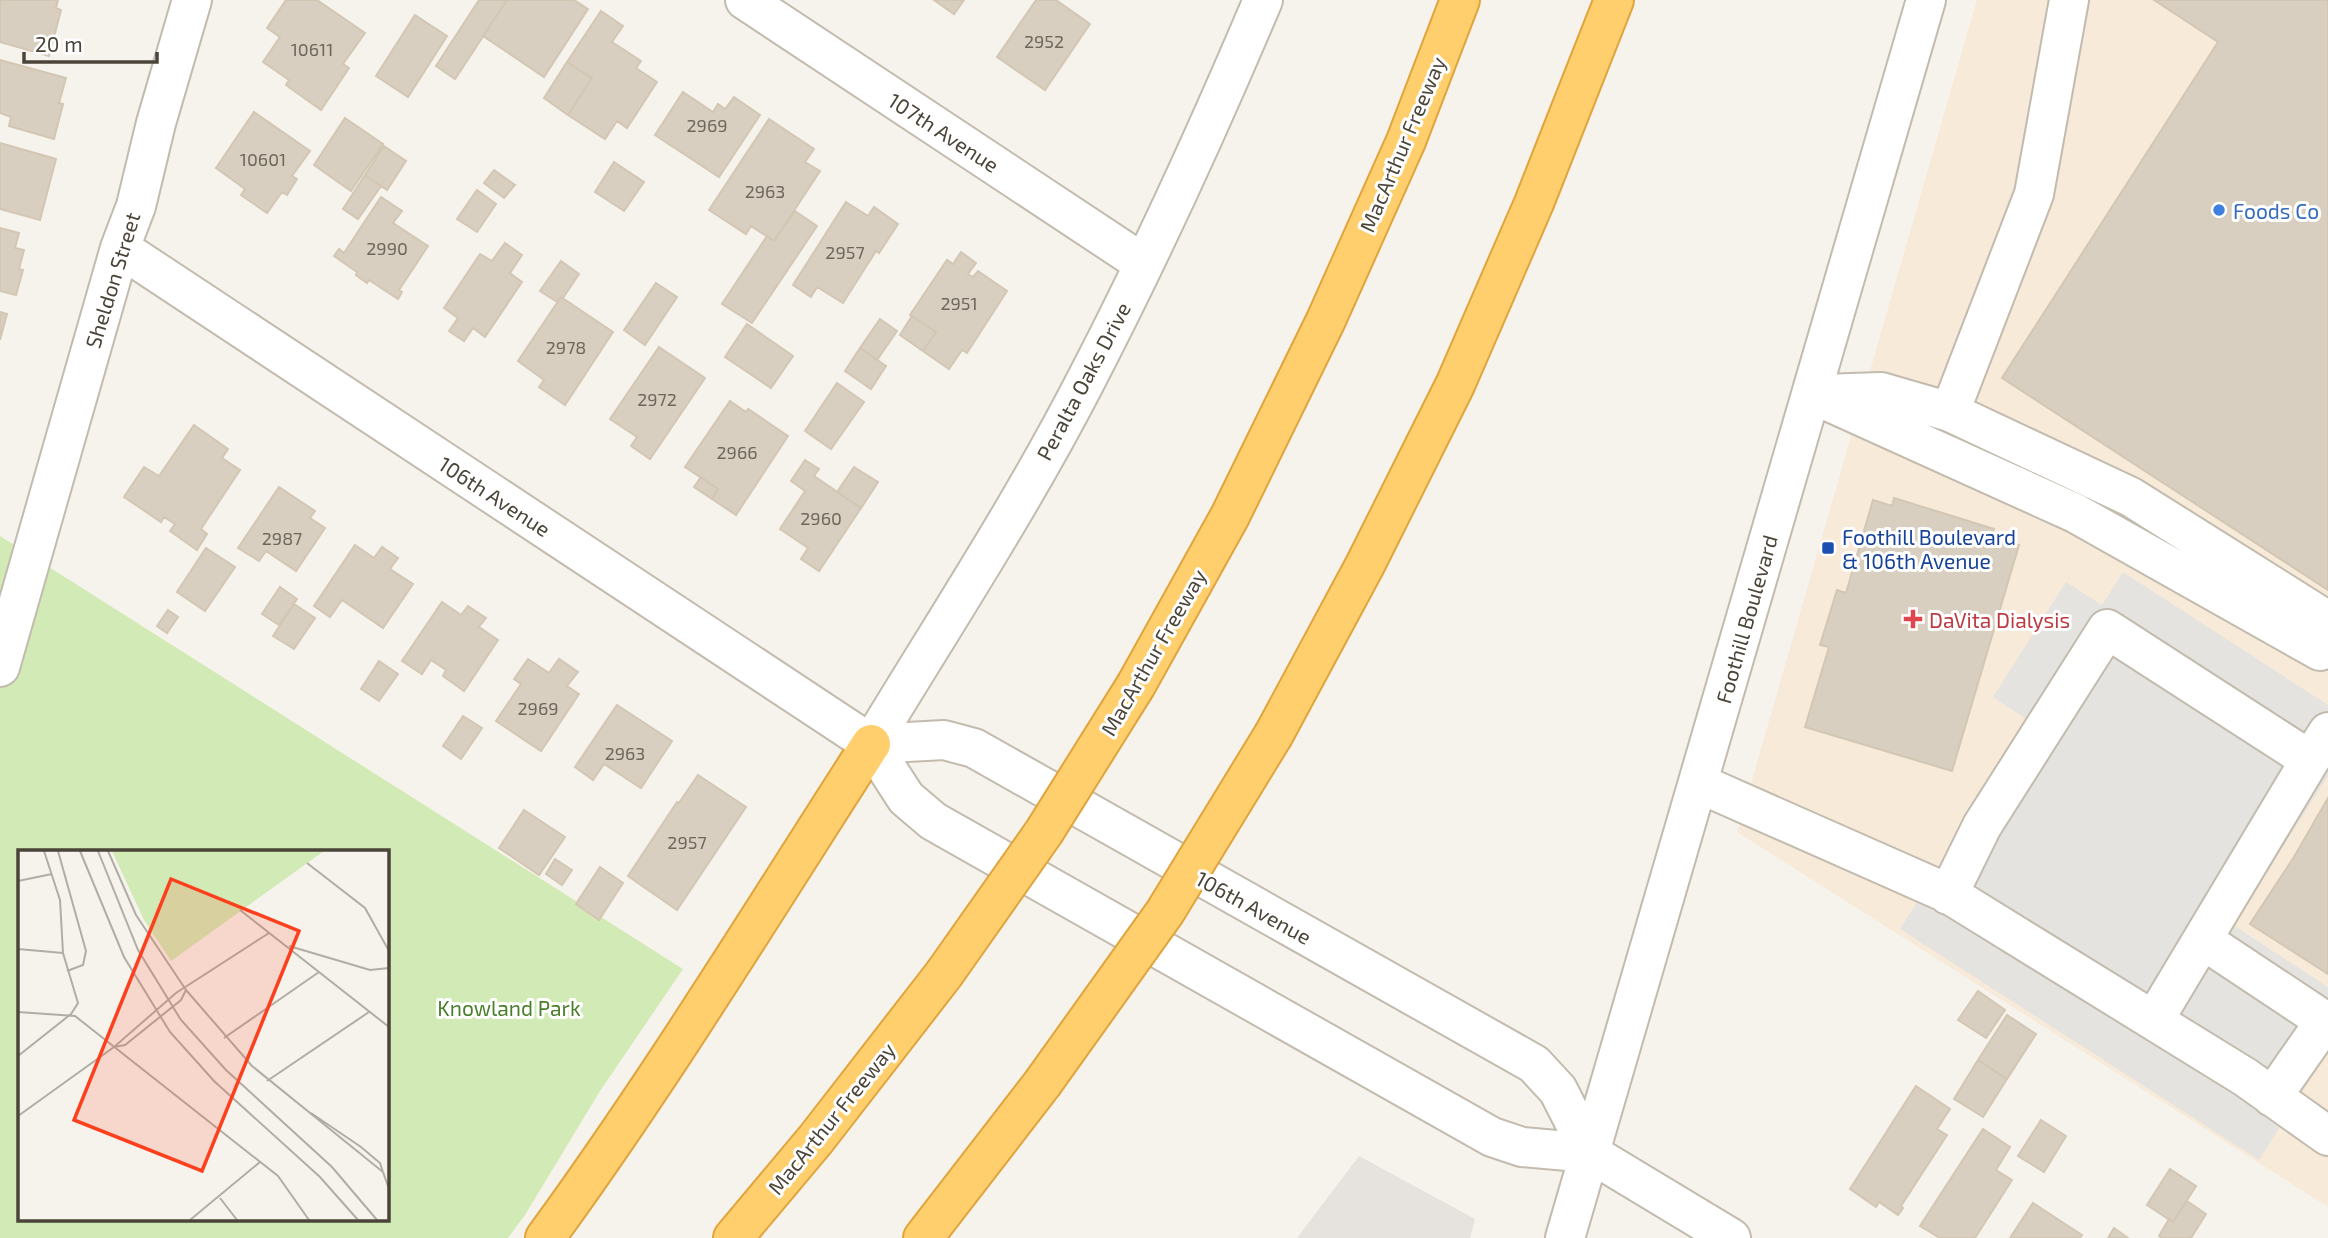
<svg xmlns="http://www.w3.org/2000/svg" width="2328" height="1238" font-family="'Exo 2',sans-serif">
<rect width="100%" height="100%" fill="#f6f3ec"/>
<path fill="#f7ead8" d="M1977 0H2328V1207L1737 832Z"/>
<path fill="#e6e2dd" d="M1359 1156 1475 1219 1470 1238H1297Z"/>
<path fill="#d2eab5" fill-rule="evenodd" d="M0 536 683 969 600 1091 525 1215 508 1238H0ZM19 851H387V1219H19Z"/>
<path fill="#e5e3e0" d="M2123 572 2328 705V776L2233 925 2328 987V1051L2259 1160 1900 929 2031 722 1993 697 2066 582 2102 605Z"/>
<path fill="#d8cfc1" stroke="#d3c7b4" stroke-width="2" d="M0 0H58L56 8 61 10 49 56 0 42Z
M286 0H317L365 33 343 64 349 68 321 110 286 85 289 80 263 62 280 37 267 28Z
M479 0H507L455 79 436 66Z
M507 0H574L588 9 544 77 483 36Z
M934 0H964L954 14Z
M1036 0H1056L1090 24 1045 90 997 57Z
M2154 0H2328V590L2002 378 2218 42Z
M601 11 623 26 612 42 641 61 636 68 657 82 627 128 617 121 605 139 568 115 592 78 567 62Z
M415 15 447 36 408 97 376 76Z
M0 60 66 78 59 103 63 104 54 139 9 126 11 117 0 113Z
M567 62 592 78 568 115 544 98Z
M683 92 713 112 718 104 725 109 734 97 760 115 719 177 655 135Z
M254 112 310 151 292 176 297 179 287 195 282 192 267 213 241 195 245 189 216 168Z
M345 118 383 144 351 191 314 165Z
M769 119 814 149 805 162 820 171 774 241 751 226 746 234 709 210Z
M0 143 56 159 40 220 0 209Z
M384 146 406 161 387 190 365 175Z
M614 162 644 182 624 211 595 192Z
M494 170 515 185 504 198 484 183Z
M365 175 381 186 358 219 343 209Z
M477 190 496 204 477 232 457 219Z
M381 197 402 211 393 223 428 246 399 290 402 292 398 299 369 280 367 283 356 275 357 272 334 256 339 249 344 253Z
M846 202 868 216 874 207 898 224 879 253 876 251 843 303 817 287 811 297 793 285Z
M795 211 817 226 752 323 722 304 767 236 774 241Z
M0 228 19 233 15 248 24 250 19 269 23 270 16 295 0 291Z
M505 243 522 255 510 273 522 282 485 337 473 328 464 341 449 331 458 318 444 308 480 254 492 261Z
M961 252 976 263 968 274 973 277 978 271 1007 291 967 353 962 350 949 369 923 351 936 332 910 315 947 260 953 264Z
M561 261 579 274 563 298 561 297 557 302 540 291Z
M656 283 677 297 645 345 624 330Z
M561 297 613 332 565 405 539 387 544 380 518 361Z
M0 312 7 314 0 340Z
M912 316 936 332 923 351 900 335Z
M880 319 897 331 877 360 860 348Z
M747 324 793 356 771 388 725 357Z
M659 347 705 378 650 459 631 446 637 437 610 419Z
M860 348 886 366 871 389 845 371Z
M837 383 864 402 831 449 805 431Z
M730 401 746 412 748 409 788 436 736 515 712 499 718 489 685 467Z
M194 425 228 449 222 458 240 470 201 529 207 534 197 550 170 531 175 524 164 517 161 522 124 497 144 467 159 476Z
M805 460 819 469 814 476 861 508 819 571 801 559 808 548 780 529 805 491 791 481Z
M854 467 878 482 861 508 837 492Z
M701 477 718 489 712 499 694 487Z
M279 487 315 511 310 518 325 528 296 571 266 551 259 561 238 548Z
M1894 498 1994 529 1991 537 2019 545 1952 771 1805 727 1829 647 1820 645 1837 590 1846 593 1873 500 1892 506Z
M355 545 374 558 382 547 398 558 390 569 413 584 383 628 342 600 330 617 314 606Z
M206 548 235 567 205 611 177 592Z
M280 587 297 599 279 625 262 614Z
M442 602 461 615 468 606 486 618 479 627 498 640 464 691 443 676 446 670 431 660 422 674 402 661Z
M294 604 315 618 294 649 273 636Z
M168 610 178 617 167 633 157 626Z
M528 659 549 673 559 659 578 672 567 686 579 694 541 751 496 721 521 684 514 679Z
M379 661 398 674 379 701 361 689Z
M617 705 672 741 641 788 604 764 593 780 575 767Z
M463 716 482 728 461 759 443 746Z
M698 775 746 807 677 910 628 876 677 802 679 803Z
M2328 798V974L2250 924 2294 857Z
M524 810 565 837 539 875 499 848Z
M555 859 572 870 562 885 546 874Z
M600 867 623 883 599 920 576 904Z
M1978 991 2005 1010 1986 1038 1958 1020Z
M2007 1015 2036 1034 2007 1079 1978 1060Z
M1978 1060 2007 1079 1983 1117 1954 1099Z
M1916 1086 1950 1109 1937 1129 1947 1135 1901 1206 1903 1208 1898 1215 1879 1202 1876 1207 1850 1189Z
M2041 1120 2066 1136 2044 1172 2018 1156Z
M1983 1129 2010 1147 1996 1170 2012 1180 1975 1238H1940L1920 1226Z
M2170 1169 2196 1186 2173 1222 2147 1205Z
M2187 1201 2206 1214 2191 1238H2162L2159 1236 2169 1219 2173 1222Z
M2033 1203 2082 1235 2080 1238H2010Z
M2114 1228 2128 1238H2108Z"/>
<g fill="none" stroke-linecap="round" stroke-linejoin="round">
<g stroke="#c2bbae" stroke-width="42">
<path id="minor" d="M745 0 1144 264
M120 248 871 744 906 798 933 821 1492 1137 1522 1147 1590 1153 1731 1238
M1812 394 2075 513 2320 651 2328 648
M1821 394 1881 392 1950 412 2131 497 2328 621
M1950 412 2034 194 2069 0
M0 667 120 248 136 206 156 123 192 0
M871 744 944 740 974 748 1534 1064 1558 1090 1590 1153
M871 744C943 625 1020 508 1084 384 1149 259 1208 130 1263 0
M1698 783 1947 893 2245 1077 2328 1136
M1948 895 1982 826 2107 629 2310 760 2328 732
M2203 940 2325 1021 2272 1097
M2154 1020 2310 760
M1565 1238 1926 0"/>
</g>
<g stroke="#e0a43c" stroke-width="42">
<path id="highway" d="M1136 685 1230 516 1326 320 1406 141 1460 0
M1274 734 1365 565 1455 385 1534 203 1614 0
M545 1238C661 1079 764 910 871 744
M733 1238 816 1139 944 974
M923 1238 1042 1084"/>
</g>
<use href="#minor" stroke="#fff" stroke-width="38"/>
<use href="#highway" stroke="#ffcf6e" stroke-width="38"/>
<g stroke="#e0a43c" stroke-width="42" stroke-linecap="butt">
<path id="highway-bridge" d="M944 974 1044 832 1136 685
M1042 1084 1165 912 1274 734"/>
</g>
<use href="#highway-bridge" stroke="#ffcf6e" stroke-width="38"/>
</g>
<circle fill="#3f7fe0" stroke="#fff" stroke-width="2.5" cx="2219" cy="210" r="7"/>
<rect fill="#1a4fb4" stroke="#fff" stroke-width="2.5" x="1821" y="541" width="14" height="14" rx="3.5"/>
<path fill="#e0444e" stroke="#fff" stroke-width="2.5" d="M1909.5 608.5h7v7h7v7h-7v7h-7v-7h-7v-7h7z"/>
<g text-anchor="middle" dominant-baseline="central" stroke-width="6" stroke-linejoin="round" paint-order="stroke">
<g font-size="18" fill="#6e675b">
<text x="1044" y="41">2952</text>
<text x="312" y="49">10611</text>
<text x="707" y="125">2969</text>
<text x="263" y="159">10601</text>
<text x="765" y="191">2963</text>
<text x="387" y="248">2990</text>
<text x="845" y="252">2957</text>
<text x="959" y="303">2951</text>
<text x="566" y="347">2978</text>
<text x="657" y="399">2972</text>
<text x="737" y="452">2966</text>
<text x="821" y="518">2960</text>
<text x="282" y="538">2987</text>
<text x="538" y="708">2969</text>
<text x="625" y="753">2963</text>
<text x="687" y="842">2957</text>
</g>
<g font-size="21" fill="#4b4439" stroke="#fff">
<text transform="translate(944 132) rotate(33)">107th Avenue</text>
<text transform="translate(1402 144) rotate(-67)">MacArthur Freeway</text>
<text transform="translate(112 280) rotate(-73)">Sheldon Street</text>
<text transform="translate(1083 381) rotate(-62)">Peralta Oaks Drive</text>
<text transform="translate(495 496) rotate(33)">106th Avenue</text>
<text transform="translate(1746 619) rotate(-74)">Foothill Boulevard</text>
<text transform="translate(1153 652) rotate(-60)">MacArthur Freeway</text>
<text transform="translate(1254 907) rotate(29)">106th Avenue</text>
<text transform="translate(831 1118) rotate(-51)">MacArthur Freeway</text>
</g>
<g font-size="21" fill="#366cbe" stroke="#fff" text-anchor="start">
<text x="2233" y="210">Foods Co</text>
</g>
<g font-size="21" fill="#164399" stroke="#fff" text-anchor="start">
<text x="1842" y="536">Foothill Boulevard<tspan x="1842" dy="24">&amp; 106th Avenue</tspan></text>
</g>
<g font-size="21" fill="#be3a42" stroke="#fff" text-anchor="start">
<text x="1929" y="619">DaVita Dialysis</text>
</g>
<g font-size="21" fill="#4a7f2a" stroke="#fff">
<text x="509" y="1007">Knowland Park</text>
</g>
</g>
<g transform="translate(18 850)">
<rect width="371" height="371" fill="#f6f3ec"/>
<path d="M94 1H306L153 111 126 70Z" fill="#d2eab5"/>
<path fill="none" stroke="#b2ada4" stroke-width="2" d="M40 1 68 101 65 115 49 121M62 1 106 107 152 182 196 231 302 327 340 370M80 1 120 100 163 170 208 220 314 317 359 370M90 1 118 65 168 140M289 13 347 58 371 101M0 31 34 24M222 60 371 177M271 96 352 120 371 118M0 99 45 103M168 140 234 216 365 322 371 339M0 162 57 166 260 326 291 370M206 188 301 122M96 197 107 195 163 150 168 140M0 206 53 164 60 153 45 103 42 50 26 1M249 231 351 162M293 263 343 297 362 313 365 322M0 266 96 197 158 143 251 83M202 348 219 370M172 370 242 312"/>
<path fill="#fc3f1d" fill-opacity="0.15" stroke="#fc3f1d" stroke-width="3.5" d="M153 29 281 81 184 321 56 270Z"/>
<rect width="371" height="371" fill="none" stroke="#4b4439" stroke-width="3.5"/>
</g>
<path d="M24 52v10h133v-10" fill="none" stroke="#4b4439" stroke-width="3.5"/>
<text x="35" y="52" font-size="21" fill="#4b4439" stroke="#ffffff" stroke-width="5" paint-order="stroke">20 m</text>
</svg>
